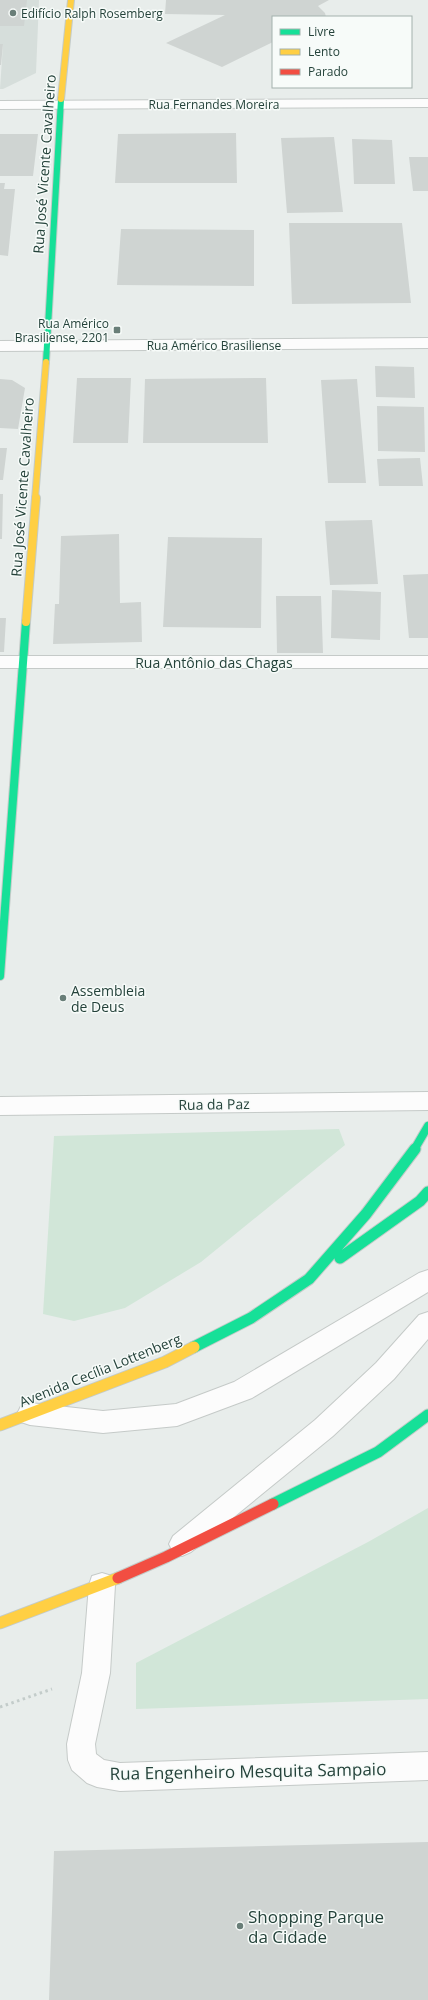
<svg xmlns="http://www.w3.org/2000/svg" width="428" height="2000" font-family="'Open Sans',sans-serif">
<rect width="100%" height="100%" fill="#e8edeb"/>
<path fill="#d6dedb" d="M0 0H39L36 73 3 89H0L3 44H0Z"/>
<path fill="#d1e6d8" d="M339 1129 345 1145 201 1262 125 1308 74 1321 43 1314 54 1136Z
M428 1508V1699L136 1709V1663L368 1542Z"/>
<path fill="#cfd4d2" d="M0 0H27L24 26H0Z
M166 0H329L318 6 325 13 326 17H273V42L222 67 166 43 225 15 165 14Z
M0 44H3L1 65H0Z
M236 133 237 183H115L118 134Z
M0 134H38L33 176H0Z
M334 137 343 212 287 213 281 138Z
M352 139 392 140 395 184H354Z
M409 157H428V191H413Z
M0 183H5L4 189H15L8 256 0 255Z
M289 223H402L411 303 292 304Z
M121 229 254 230V286L117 285Z
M375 366 414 367 415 398 376 397Z
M77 378H131L128 443H73Z
M266 378 268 443H143L145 379Z
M0 379 12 380 25 388 18 429 0 428Z
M357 379 366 483H328L321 380Z
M377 406 424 407 425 452 378 451Z
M0 448H7L3 480H0Z
M420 458 423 486H379L377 459Z
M0 494H3L2 539H0Z
M372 520 378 584 330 585 325 521Z
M119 534 120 603 141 602 142 642 53 644 55 604H59L61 536Z
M168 537 262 538 261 628 163 627Z
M428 574V638H409L403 575Z
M332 590 381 592 380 640 331 638Z
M276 596H321L323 653H277Z
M0 618H6L4 652H0Z
M428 1842V2000H49L54 1851Z"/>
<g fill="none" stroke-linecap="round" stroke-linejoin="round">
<g stroke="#c5cac8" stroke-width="2">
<path id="street" d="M428 99V107L0 109V101Z
M428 338V348L0 351V341Z
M0 656H428V668H0Z
M428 1092V1110L0 1115V1097Z
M428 1270V1292L252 1398 177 1426 103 1433 30 1425 21 1422 17 1414 21 1406 30 1403 103 1411 176 1404 234 1382 419 1273Z
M428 1312V1339L394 1379 333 1436 191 1552 182 1556 173 1552 169 1544 173 1536 315 1420 376 1363 419 1315Z
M102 1573 112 1576 115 1585 110 1673 95 1744 96 1754 104 1760 120 1763 428 1752V1780L120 1791 97 1787 87 1783 72 1770 68 1760 67 1744 82 1673 89 1585 92 1576Z"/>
</g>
<g stroke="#c3cbc8" stroke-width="8">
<path id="fast-far2" d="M46 362 61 99"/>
</g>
<g stroke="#c3cbc8" stroke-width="10">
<path id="fast-far1" d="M0 976 26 622
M414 1150 428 1126"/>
</g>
<g stroke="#c3cbc8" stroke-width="13">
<path id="fast" d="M340 1258 420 1201 428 1192
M194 1347 251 1318 309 1279 366 1214 415 1149
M273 1504 378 1452 428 1415"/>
</g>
<g stroke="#c3cbc8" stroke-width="8">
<path id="slow-far2" d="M61 99 71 0
M35 499 46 362"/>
</g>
<g stroke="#c3cbc8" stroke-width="10">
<path id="slow-far1" d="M26 622 36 498"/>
</g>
<g stroke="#c3cbc8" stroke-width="13">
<path id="slow" d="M0 1425 165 1362 194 1347
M0 1623 118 1578"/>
</g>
<g stroke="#c3cbc8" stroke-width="13">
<path id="jam" d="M118 1578 166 1557 273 1504"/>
</g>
<path stroke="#c3ccca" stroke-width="3" stroke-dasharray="2.5 3.5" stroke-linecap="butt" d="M0 1707 52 1689"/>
<use href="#street" fill="#fcfcfc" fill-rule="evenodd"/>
<use href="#fast-far2" stroke="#16e098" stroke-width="6"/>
<use href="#fast-far1" stroke="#16e098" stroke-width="8"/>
<use href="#fast" stroke="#16e098" stroke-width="11"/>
<use href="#slow-far2" stroke="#ffcf43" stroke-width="6"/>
<use href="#slow-far1" stroke="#ffcf43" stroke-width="8"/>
<use href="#slow" stroke="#ffcf43" stroke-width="11"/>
<use href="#jam" stroke="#f24e42" stroke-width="11"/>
</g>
<g fill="#697e78" stroke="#f7fbf9" stroke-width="1.5">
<circle cx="13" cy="13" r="4"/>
<rect x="113" y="326" width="8" height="8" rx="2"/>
<circle cx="63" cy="998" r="4"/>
<circle cx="240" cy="1926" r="4"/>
</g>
<g text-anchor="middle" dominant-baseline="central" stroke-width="3" stroke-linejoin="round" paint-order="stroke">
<g font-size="12" fill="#24423a" stroke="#f7fbf9" text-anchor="start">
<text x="21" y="13">Edifício Ralph Rosemberg</text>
<text x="109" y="323" text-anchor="end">Rua Américo<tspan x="109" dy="14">Brasiliense, 2201</tspan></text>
</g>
<g font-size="12" fill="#24423a" stroke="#f7fbf9">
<text x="214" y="104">Rua Fernandes Moreira</text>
<text x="214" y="345">Rua Américo Brasiliense</text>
</g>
<g font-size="14" fill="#24423a" stroke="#f7fbf9">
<text transform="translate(44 164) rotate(-86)">Rua José Vicente Cavalheiro</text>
<text transform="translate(22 487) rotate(-86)">Rua José Vicente Cavalheiro</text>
<text x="214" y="662">Rua Antônio das Chagas</text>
<text transform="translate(214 1104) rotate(-1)">Rua da Paz</text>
<text transform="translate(100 1370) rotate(-22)">Avenida Cecília Lottenberg</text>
</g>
<g font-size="14" fill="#24423a" stroke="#f7fbf9" text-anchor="start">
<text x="71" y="990">Assembleia<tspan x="71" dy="16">de Deus</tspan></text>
</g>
<g font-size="17" fill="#24423a" stroke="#f7fbf9">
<text transform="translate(248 1771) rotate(-1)">Rua Engenheiro Mesquita Sampaio</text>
</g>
<g font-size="17" fill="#24423a" stroke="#f7fbf9" text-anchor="start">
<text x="248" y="1916">Shopping Parque<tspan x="248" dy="20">da Cidade</tspan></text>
</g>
</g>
<rect x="272" y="16" width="140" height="72" fill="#f7fbf9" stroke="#a3b1ad"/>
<rect x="280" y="29" width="20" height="6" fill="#16e098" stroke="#a3b1ad"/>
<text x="308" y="36" font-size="12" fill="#24423a">Livre</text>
<rect x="280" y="49" width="20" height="6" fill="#ffcf43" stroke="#a3b1ad"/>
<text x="308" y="56" font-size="12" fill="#24423a">Lento</text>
<rect x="280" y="69" width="20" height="6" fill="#f24e42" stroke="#a3b1ad"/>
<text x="308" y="76" font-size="12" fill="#24423a">Parado</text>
</svg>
